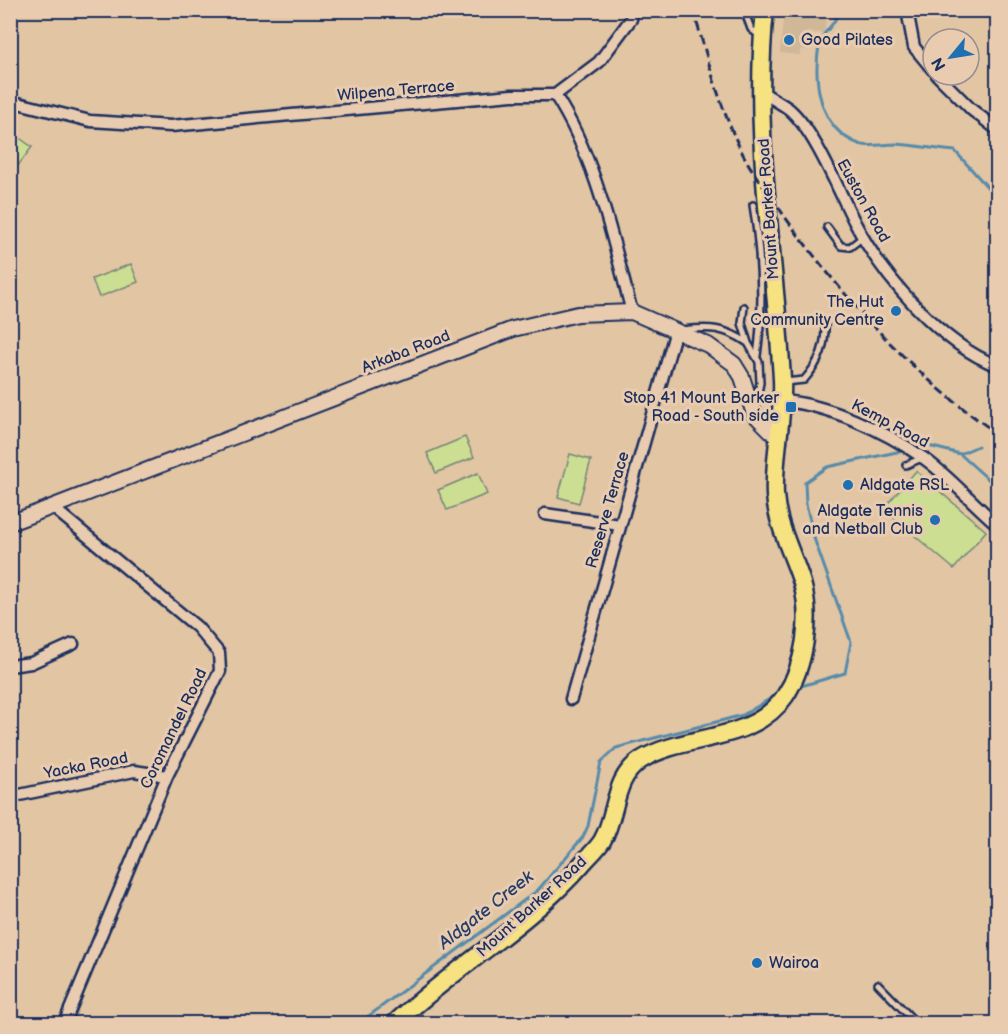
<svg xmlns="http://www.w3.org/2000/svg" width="1008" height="1034" font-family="'Balsamiq Sans',sans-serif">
<rect width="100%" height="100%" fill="#e2c5a3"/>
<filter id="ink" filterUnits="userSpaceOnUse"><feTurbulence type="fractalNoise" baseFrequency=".0167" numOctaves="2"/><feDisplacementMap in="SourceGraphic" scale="12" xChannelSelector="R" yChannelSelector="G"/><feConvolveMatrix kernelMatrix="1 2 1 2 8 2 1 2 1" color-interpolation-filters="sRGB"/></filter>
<g filter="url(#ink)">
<path fill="#d0b797" d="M784 10H836V11L835 20 826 19 824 33 808 32 806 50 800 49V55L780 53Z"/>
<path fill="#ccde92" stroke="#748678" stroke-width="1.5" d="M14 134 32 147 11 175V138Z
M131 264 138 282 99 297 92 279Z
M465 437 474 457 436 473 427 453Z
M570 454 591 460 579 503 558 497Z
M916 471 986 531 954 569 883 509Z
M478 473 487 494 447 510 438 490Z"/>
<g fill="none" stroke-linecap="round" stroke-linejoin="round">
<path stroke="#568bab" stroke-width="3" d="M838 10C837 26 821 31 819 45 813 82 819 129 859 144 868 148 885 144 895 144 915 145 935 149 955 151L998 199
M912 448 925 445 960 454 978 446
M960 454 998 488
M798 687 845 673 851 642 815 541 806 504 805 482 827 467 906 450
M358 1024 538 890 583 837 588 826 601 762 616 748 743 715 773 697"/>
<g stroke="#1b2f5e" stroke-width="10">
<path id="service" d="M744 10 751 29 760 36
M753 205C761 254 764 306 757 356
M827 227 841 246 850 247 863 237
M744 307 742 323 748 343 759 362 760 383 755 406
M682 330C710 327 724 327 748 343
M785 382 804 380C820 362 826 345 825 321
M906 465 922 458
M878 984 917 1024"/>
</g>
<g stroke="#1b2f5e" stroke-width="15">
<path id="minor" d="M907 10 914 47 933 70
M937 75 972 110 998 130
M762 92C771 98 781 103 789 109 815 131 839 192 855 223 882 276 942 345 998 366
M555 95 599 62 631 19 633 10
M10 101 90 121 171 126 512 95H555C597 160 612 238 632 312
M782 401C827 404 885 431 922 457 946 473 974 505 998 525
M51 506 197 627 219 653 220 671 167 776 64 1024
M545 514 620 525
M10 666 31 663 73 644
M571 699 676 330
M10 797 134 771 167 776"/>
</g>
<g stroke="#1b2f5e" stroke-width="18">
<path id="tertiary" d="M10 523 513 329 578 314 632 312 708 345 734 364 742 377 754 414 777 437"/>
</g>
<g stroke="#1b2f5e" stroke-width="21">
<path id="primary" d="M394 1024C454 967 527 927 582 864 588 857 597 849 602 841 618 814 612 779 641 760 684 733 753 744 785 696 805 666 812 618 802 583 793 554 777 526 775 495 773 456 784 418 782 379 775 257 752 133 765 10"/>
</g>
<use href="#service" stroke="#e9ccb0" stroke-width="5"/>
<use href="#minor" stroke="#e9ccb0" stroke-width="10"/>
<use href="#tertiary" stroke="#e9ccb0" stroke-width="14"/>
<use href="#primary" stroke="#f7e281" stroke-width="16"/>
<path stroke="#1b2f5e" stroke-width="3" stroke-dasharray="9 4.5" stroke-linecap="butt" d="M693 10C707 55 718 102 738 144 750 171 769 193 785 217 845 300 913 376 998 434"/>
</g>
</g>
<g fill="#1f6fb2" stroke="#e9ccb0" stroke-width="2">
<circle cx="789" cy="40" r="6"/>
<circle cx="896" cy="311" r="6"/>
<rect x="785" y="401" width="12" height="12" rx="3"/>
<circle cx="848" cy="485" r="6"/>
<circle cx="935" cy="520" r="6"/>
<circle cx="757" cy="963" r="6"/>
</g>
<g text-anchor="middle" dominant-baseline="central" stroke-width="6" stroke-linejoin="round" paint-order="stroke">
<g font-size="16" fill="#1b2f5e" stroke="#e9ccb0" text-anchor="start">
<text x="801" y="40">Good Pilates</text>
<text x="884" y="302" text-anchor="end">The Hut<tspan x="884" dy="18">Community Centre</tspan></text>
<text x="779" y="398" text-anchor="end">Stop 41 Mount Barker<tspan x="779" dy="18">Road - South side</tspan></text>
<text x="860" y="485">Aldgate RSL</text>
<text x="923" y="511" text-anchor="end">Aldgate Tennis<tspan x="923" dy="18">and Netball Club</tspan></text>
<text x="769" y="963">Wairoa</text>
</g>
<g font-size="16" fill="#1b2f5e" stroke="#e9ccb0">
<text transform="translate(396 91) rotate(-5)">Wilpena Terrace</text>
<text transform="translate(863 201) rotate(61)">Euston Road</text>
<text transform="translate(769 209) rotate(-94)">Mount Barker Road</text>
<text transform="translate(406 352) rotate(-21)">Arkaba Road</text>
<text transform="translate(890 424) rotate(28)">Kemp Road</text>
<text transform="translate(608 510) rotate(-74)">Reserve Terrace</text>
<text transform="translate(174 729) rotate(-64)">Coromandel Road</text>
<text transform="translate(86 766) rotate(-11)">Yacka Road</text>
<text transform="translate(532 907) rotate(-42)">Mount Barker Road</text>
</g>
<g font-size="18" font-style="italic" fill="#253e6b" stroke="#e9ccb0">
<text transform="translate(486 910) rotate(-38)">Aldgate Creek</text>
</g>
</g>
<rect width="1008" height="1034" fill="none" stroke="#e9ccb0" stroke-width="36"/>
<rect x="18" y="18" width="972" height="998" fill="none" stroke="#1b2f5e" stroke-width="2" filter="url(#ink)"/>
<g transform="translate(951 57) rotate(240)"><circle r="28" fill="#e9ccb0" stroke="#978d8f" stroke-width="1.5"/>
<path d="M0-4.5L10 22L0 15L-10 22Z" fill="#1f6fb2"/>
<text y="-9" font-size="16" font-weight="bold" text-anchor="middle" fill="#1b2f5e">N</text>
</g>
</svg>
